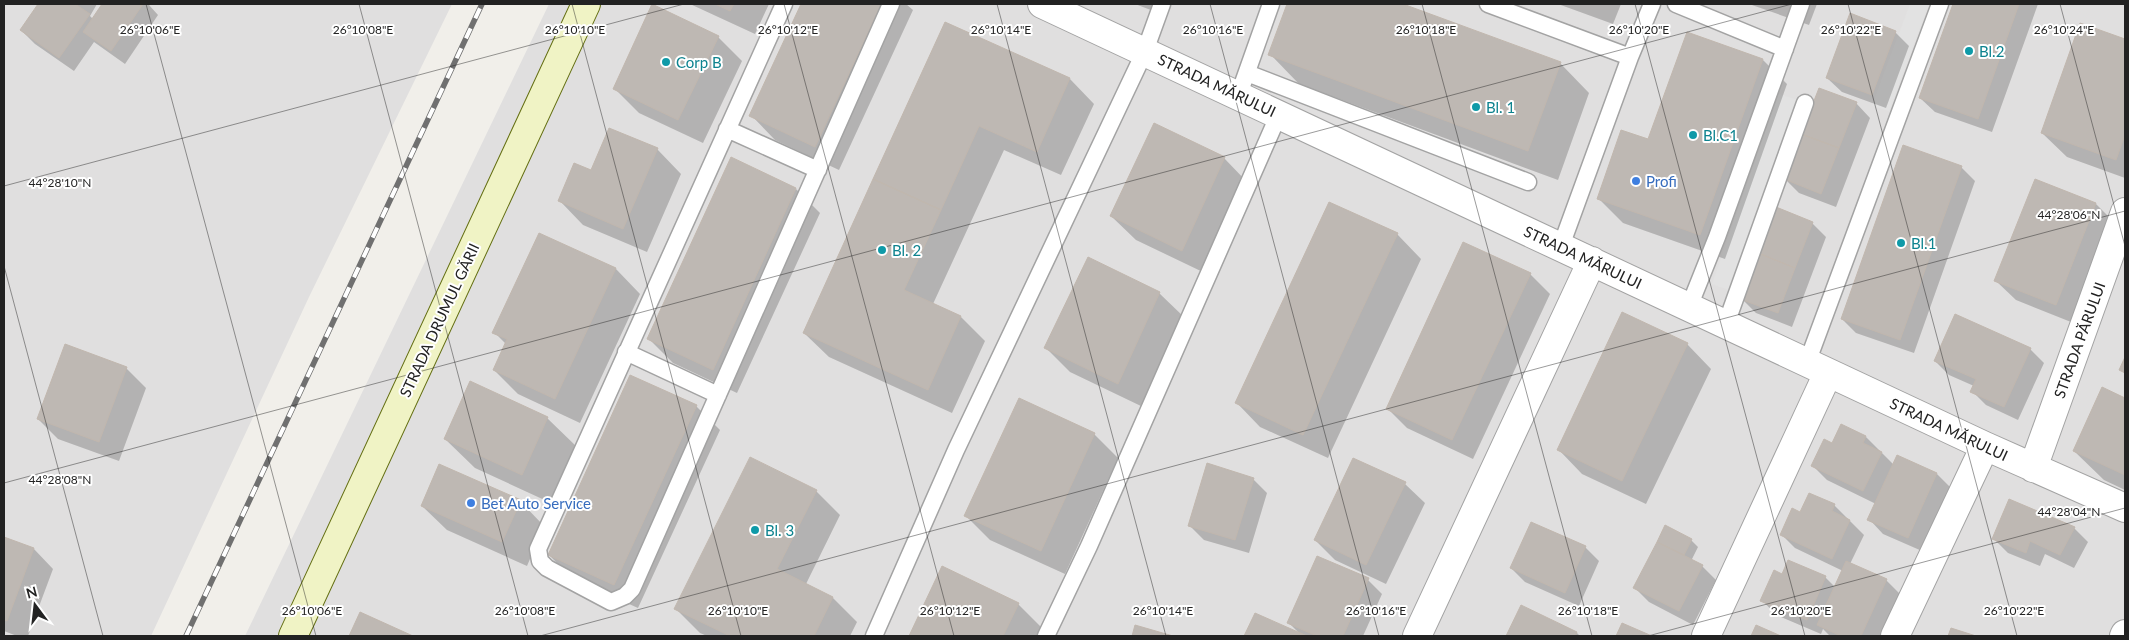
<svg xmlns="http://www.w3.org/2000/svg" width="2129" height="640" font-family="Lato,sans-serif">
<rect width="100%" height="100%" fill="#f1efea"/>
<path fill="#e0dfdf" d="M4 4H452L309 297 151 636H4Z
M549 4H2125V636H245Z"/>
<path fill="#e2e2e2" d="M1910 4H1929L1889 111 1872 106Z
M1779 94 1798 100 1731 291 1712 284Z"/>
<path fill="#0003" d="M40 4H97L90 16 93 19 103 4H150L149 5 158 15 125 64 94 42 74 71 35 44 21 30Z
M690 4H769L755 34Z
M802 4H906L913 10 839 170 775 140 751 115Z
M1135 4H1168L1164 15Z
M1288 4H1400L1560 63 1589 93 1558 180 1299 84 1270 54Z
M1558 4H1621L1613 24Z
M1749 4H1817L1809 25Z
M1954 4H2038L1992 132 1935 112 1920 98Z
M946 23 1070 79 1094 104 1061 175 1004 150 933 304 961 317 985 341 952 413 829 357 804 333Z
M2081 25 2125 40V178L2067 157 2042 133Z
M1895 32 1909 46 1886 108 1842 92 1827 78Z
M1688 33 1763 60 1787 84 1725 259 1623 223 1598 198 1649 141Z
M718 37 742 61 703 143 639 113 614 88Z
M1856 103 1870 118 1836 207 1799 193 1785 179Z
M657 149 681 174 647 252 583 225 559 200Z
M1224 158 1248 183 1207 274 1136 240 1111 216Z
M1961 167 1975 181 1914 353 1856 333 1842 319Z
M2036 180 2096 204 2116 224 2076 324 2016 300 1996 281Z
M796 189 820 213 737 393 673 363 649 339Z
M1812 223 1826 237 1792 327 1756 313 1742 299Z
M1397 234 1421 259 1328 458 1260 427 1236 402Z
M540 235 616 269 640 294 580 423 518 394 494 370 506 344 494 332Z
M1088 258 1159 293 1184 317 1143 407 1070 372 1046 348Z
M1530 274 1550 294 1473 459 1407 428 1387 408Z
M1687 344 1711 369 1646 504 1582 474 1558 449Z
M2030 349 2044 363 2018 420 1986 405 1972 391 1974 386 1949 375 1935 361Z
M126 368 146 388 119 461 58 439 38 419Z
M2103 389 2125 399V490L2104 480 2074 451Z
M696 406 720 430 638 608 573 579 549 555Z
M547 418 577 447 551 503 475 468 445 439Z
M1841 425 1866 437 1894 465 1897 457 1937 474 1951 488 1922 551 1883 534 1869 519 1876 504 1827 480 1813 466 1832 445Z
M1094 434 1118 458 1065 574 990 540 966 516Z
M1253 479 1267 493 1249 553 1204 540 1189 525Z
M1405 484 1425 503 1386 584 1335 560 1315 540Z
M816 491 840 515 806 584 833 598 857 622 850 636H707L700 633 676 609Z
M520 501 544 526 527 566 447 530 422 506Z
M1834 505 1864 535 1850 564 1886 580 1900 594 1881 636H1830L1823 629 1821 634 1776 615 1762 600 1783 575 1825 577 1835 587 1843 571 1795 548 1781 534 1801 513Z
M1666 527 1691 540 1698 547 1691 561 1702 566 1716 580 1693 625 1649 602 1635 588Z
M2074 528 2088 542 2074 568 2045 554 2040 566 2008 553 1994 539Z
M4 538 34 549 53 569 28 636H17L4 631Z
M1585 547 1599 561 1579 606 1525 582 1511 568Z
M943 568 1018 604 1042 628 1038 636H910Z
M1368 580 1382 594 1363 636H1245L1255 614 1300 634 1289 623Z
M1521 607 1577 633 1580 636H1507Z
M361 613 410 636H350Z"/>
<path fill="#beb8b3" stroke="#c1b7ae" d="M38 4H75L90 14 59 58 20 30Z
M102 4H143L111 51 83 32Z
M652 4 719 36 678 120 613 89Z
M715 4H734L730 11Z
M801 4H881L815 147 749 116Z
M1287 4H1403L1561 62 1528 151 1268 55Z
M1953 4H2019L1978 119 1919 98Z
M1850 13 1896 31 1872 95 1826 78Z
M945 22 1070 78 1037 152 979 126 941 210 873 179Z
M2080 23 2125 39V135L2116 160 2041 133Z
M1687 32 1763 59 1700 235 1597 199 1621 130 1648 139Z
M1819 88 1857 102 1839 148 1801 134Z
M1154 123 1225 157 1182 251 1110 216Z
M609 128 658 148 623 229 558 201 574 163 591 170Z
M1801 134 1839 148 1821 194 1784 179Z
M1903 145 1962 166 1900 340 1841 319Z
M731 157 796 188 713 370 647 339Z
M873 179 941 210 904 290 961 316 928 390 803 333Z
M2035 179 2096 203 2056 305 1994 281Z
M1329 202 1398 233 1303 435 1235 403Z
M1776 207 1813 222 1795 268 1758 253Z
M539 233 616 268 555 399 493 370 507 339 492 333Z
M1463 242 1531 273 1452 440 1386 409Z
M1758 253 1795 268 1778 313 1740 299Z
M1088 257 1160 292 1118 384 1044 348Z
M1622 312 1688 343 1622 481 1557 450Z
M1955 314 2031 348 2004 407 1970 392 1976 379 1934 361Z
M65 344 127 367 99 442 37 419Z
M2125 357V373L2119 370Z
M630 375 697 405 614 585 548 555Z
M470 381 548 417 522 475 444 439Z
M2102 387 2125 398V475L2073 451Z
M1019 398 1095 433 1041 551 964 516Z
M1841 424 1866 436 1863 443 1882 452 1863 491 1811 466 1824 439 1832 443Z
M1897 455 1937 473 1908 538 1867 520Z
M750 457 817 490 777 569 833 597 814 636H730L674 609Z
M1353 458 1406 482 1366 565 1314 540Z
M1207 463 1254 478 1235 540 1188 526Z
M439 464 521 500 502 542 421 506Z
M1809 493 1835 504 1832 511 1850 520 1832 559 1780 535 1792 508 1800 512Z
M2009 499 2075 527 2060 555 2030 541 2026 553 1992 539Z
M1531 522 1586 546 1565 593 1510 568Z
M1665 525 1692 539 1684 555 1657 542Z
M4 537 34 548 7 621 4 620Z
M1657 542 1703 565 1679 611 1633 588Z
M1317 556 1369 578 1343 636H1317L1287 623Z
M1788 560 1826 576 1807 620 1760 601 1774 570 1782 574Z
M1846 561 1887 579 1861 636H1841L1817 625Z
M942 566 1019 603 1003 636H909Z
M1521 605 1577 632 1575 636H1506Z
M360 612 413 636H349Z
M1255 613 1307 636H1244Z
M1622 623 1652 636H1616Z
M1135 625 1173 636H1132Z
M1756 625 1781 636H1751Z
M1951 628 1976 636H1948Z"/>
<g fill="none" stroke-linecap="round" stroke-linejoin="round">
<g stroke="#a3a3a3" stroke-width="19">
<path id="lane" d="M784 4 538 549 540 561 547 568 611 602 625 596 632 589 891 4
M1488 4 1630 57
M1676 4 1785 49
M1247 73 1528 182
M1243 83 1271 4
M727 129 818 170
M1561 246 1630 57 1652 4
M1689 307 1717 237 1801 4
M1726 324 1805 103
M626 352 718 395
M1807 363 1940 4
M874 636 956 450 1145 51 1162 4
M1046 636 1089 546 1279 114"/>
</g>
<g stroke="#a3a3a3" stroke-width="30">
<path id="street" d="M1042 4 1985 446 2125 508
M2033 468 2125 212
M1417 636 1592 261
M1706 636 1828 373
M1895 636 1985 446
M2124 636 2125 634"/>
</g>
<g stroke="#646f12" stroke-width="30">
<path id="secondary" d="M293 636 586 4"/>
</g>
<use href="#lane" stroke="#fff" stroke-width="16"/>
<use href="#street" stroke="#fff" stroke-width="28"/>
<use href="#secondary" stroke="#f0f3c5" stroke-width="28"/>
<g stroke="#707070" stroke-width="5.5">
<path id="rail" d="M186 636 482 4"/>
</g>
<use href="#rail" stroke="#fff" stroke-width="4" stroke-dasharray="11" stroke-linecap="butt"/>
</g>
<path fill="none" stroke="#222" stroke-width="1" stroke-opacity="0.45" d="M146 4 316 636M359 4 528 636M572 4 741 636M784 4 954 636M997 4 1166 636M1210 4 1379 636M1422 4 1592 636M1635 4 1805 636M1848 4 2017 636M2060 4 2125 246M4 186 684 4M4 266 103 636M4 483 1792 4M540 636 2125 211M1648 636 2125 508"/>
<g fill="#0f9aa8" stroke="#fff" stroke-width="2">
<circle cx="1969" cy="51" r="5"/>
<circle cx="666" cy="62" r="5"/>
<circle cx="1476" cy="107" r="5"/>
<circle cx="1693" cy="135" r="5"/>
<circle cx="1901" cy="243" r="5"/>
<circle cx="882" cy="250" r="5"/>
<circle cx="755" cy="530" r="5"/>
</g>
<g fill="#3f7fe0" stroke="#fff" stroke-width="2">
<circle cx="1636" cy="181" r="5"/>
<circle cx="471" cy="503" r="5"/>
</g>
<g text-anchor="middle" dominant-baseline="central" stroke-width="4" stroke-linejoin="round" paint-order="stroke">
<g font-size="15" fill="#0d838f" stroke="#fff" text-anchor="start">
<text x="1979" y="51">Bl.2</text>
<text x="676" y="62">Corp B</text>
<text x="1486" y="107">Bl. 1</text>
<text x="1703" y="135">Bl.C1</text>
<text x="1911" y="243">Bl.1</text>
<text x="892" y="250">Bl. 2</text>
<text x="765" y="530">Bl. 3</text>
</g>
<g font-size="15" fill="#222" stroke="#fff">
<text transform="translate(1217 85) rotate(25)">STRADA MĂRULUI</text>
<text transform="translate(1583 257) rotate(25)">STRADA MĂRULUI</text>
<text transform="translate(439 320) rotate(-65)">STRADA DRUMUL GĂRII</text>
<text transform="translate(2079 340) rotate(-70)">STRADA PĂRULUI</text>
<text transform="translate(1949 429) rotate(25)">STRADA MĂRULUI</text>
</g>
<g font-size="15" fill="#366cbe" stroke="#fff" text-anchor="start">
<text x="1646" y="181">Profi</text>
<text x="481" y="503">Bet Auto Service</text>
</g>
</g>
<g font-size="12" text-anchor="middle" fill="#222" stroke="#fff" stroke-width="4" stroke-linejoin="round" paint-order="stroke">
<text x="150" y="34">26°10'06"E</text>
<text x="363" y="34">26°10'08"E</text>
<text x="575" y="34">26°10'10"E</text>
<text x="788" y="34">26°10'12"E</text>
<text x="1001" y="34">26°10'14"E</text>
<text x="1213" y="34">26°10'16"E</text>
<text x="1426" y="34">26°10'18"E</text>
<text x="1639" y="34">26°10'20"E</text>
<text x="1851" y="34">26°10'22"E</text>
<text x="2064" y="34">26°10'24"E</text>
<text x="60" y="187">44°28'10"N</text>
<text x="2069" y="219">44°28'06"N</text>
<text x="60" y="484">44°28'08"N</text>
<text x="2069" y="516">44°28'04"N</text>
<text x="312" y="615">26°10'06"E</text>
<text x="525" y="615">26°10'08"E</text>
<text x="738" y="615">26°10'10"E</text>
<text x="950" y="615">26°10'12"E</text>
<text x="1163" y="615">26°10'14"E</text>
<text x="1376" y="615">26°10'16"E</text>
<text x="1588" y="615">26°10'18"E</text>
<text x="1801" y="615">26°10'20"E</text>
<text x="2014" y="615">26°10'22"E</text>
</g>
<rect width="2129" height="640" fill="none" stroke="#222222" stroke-width="10"/>
<g transform="translate(35 605) rotate(345)" stroke="#ffffff" stroke-width="4" paint-order="stroke">
<path d="M0-4L9 19L0 12L-9 19Z" fill="#222222"/>
<text y="-8" font-size="14" font-weight="bold" text-anchor="middle" fill="#222222">N</text>
</g>
</svg>
